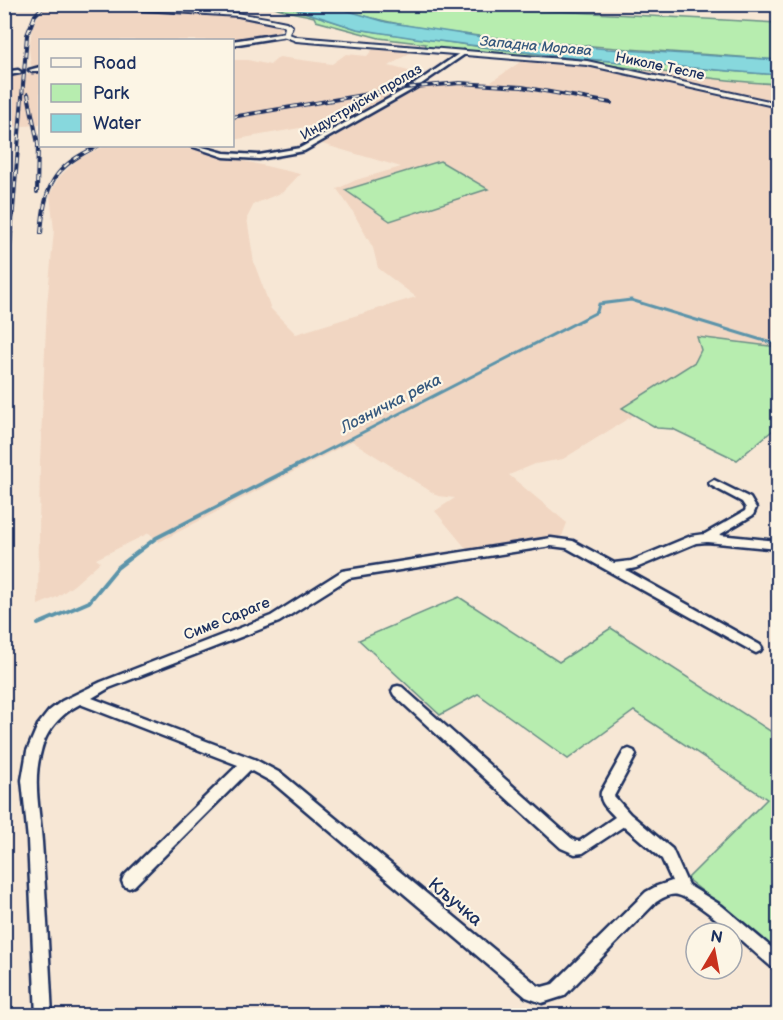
<svg xmlns="http://www.w3.org/2000/svg" width="783" height="1020" font-family="'Balsamiq Sans',sans-serif">
<rect width="100%" height="100%" fill="#f7e7d5"/>
<filter id="ink" filterUnits="userSpaceOnUse"><feTurbulence type="fractalNoise" baseFrequency=".0167" numOctaves="2"/><feDisplacementMap in="SourceGraphic" scale="12" xChannelSelector="R" yChannelSelector="G"/><feConvolveMatrix kernelMatrix="1 2 1 2 8 2 1 2 1" color-interpolation-filters="sRGB"/></filter>
<g filter="url(#ink)">
<path fill="#f1d6c2" d="M48 6 241 16 284 26 275 34 228 40H40L39 68 31 65 29 49 32 28 38 16Z
M373 49 411 52 389 66 428 76 355 118 233 140V60H248L270 65 279 57 332 64 346 54 367 56Z
M523 60 603 69 778 109V347L697 338 701 350 695 362 622 407 634 415 563 459 535 464 509 475 567 523 562 536 469 552 435 511 455 498 438 496 352 441 159 542 149 533 96 559 100 562 74 585 57 597 38 605 40 461 47 305 54 230 50 194 59 177 78 159 104 146H180L300 174 283 192 254 204 247 218 254 263 271 309 296 334 416 297 378 268 373 248 353 212 337 189 356 180 401 167 322 144 428 83 491 82Z
M609 65 672 74 778 84V104Z
M40 73V125L5 127V77Z"/>
<path fill="#b7edaf" stroke="#698e86" stroke-width="1.5" d="M476 4 537 10 778 23V60C700 54 621 49 543 42 471 36 397 29 328 5Z
M272 5H283L357 29 482 47 563 57 778 75V84C721 82 664 71 606 65 546 58 485 54 425 49L426 44 379 38 316 21 314 17C303 14 278 11 272 5Z
M440 161 488 189 390 221 345 190Z
M697 337 778 347V426L737 460 673 429 657 428 622 408 695 362 701 350Z
M459 597 559 662 611 628 778 736V951L687 879 767 799 634 711 568 759 478 694 440 715 359 640Z"/>
<path fill="#87d8dd" stroke="#5c94aa" stroke-width="1.5" d="M283 5H328L386 22 482 37 608 49 778 60V75L563 57 415 38 357 29Z"/>
<g fill="none" stroke-linecap="round" stroke-linejoin="round">
<path stroke="#5c94aa" stroke-width="3" d="M299 465 597 312 599 304 631 300 778 345"/>
<path stroke="#5c94aa" stroke-width="4" d="M38 624 89 602 117 568 156 538 302 463"/>
<g stroke="#1b2f5e" stroke-width="5">
<path id="minor" d="M714 4H718V5L716 6Z
M285 33 287 36 232 45V41Z
M463 51 466 53 465 54 417 87 304 151 259 159 224 157 191 146H199L224 153 259 155 300 148 413 85Z
M40 67V71L32 72 29 70Z
M18 70 21 72 20 73 4 76V72Z
M714 480 750 498 756 508 753 515 719 535 778 541V549L707 542 696 543 636 568 626 570 760 645 762 648 760 651 756 653 752 651 567 548 551 546 349 578 279 622 109 688 92 698 254 759 282 774 537 985 542 987 553 984 646 892 657 886 672 881 662 859 624 826 583 853 575 854 561 848 394 695 392 691 394 687 398 686 402 687 571 838 576 841H580L615 817C608 809 599 803 601 792L624 751 629 749 634 751 636 755 614 796 630 814 672 849 688 885 722 906 778 953V970L773 968C753 952 700 900 678 895 670 893 663 898 656 902L564 996 542 1003 526 997 272 782 250 770 134 886 129 888 124 886 122 881 124 876 238 765 80 704C61 714 46 730 41 751 32 781 40 812 42 842 46 900 49 958 52 1016H36L28 840 22 780 27 751 38 725 49 711 62 701 101 682 271 616 342 571 551 538 573 541 614 563 631 561 691 536 705 534 745 511 746 508 742 502 710 485 709 483Z"/>
</g>
<g stroke="#1b2f5e" stroke-width="4">
<path id="tertiary" d="M47 4C125 4 210 5 286 22L292 26 289 34 297 37 587 61 778 103V107L587 65 296 41 283 36 285 27 282 25 238 16Z"/>
</g>
<use href="#minor" fill="#fcf5e5" fill-rule="evenodd"/>
<use href="#tertiary" fill="#fcf5e5" fill-rule="evenodd"/>
<g stroke="#1b2f5e" stroke-width="4">
<path id="rail-far1" d="M28 94 38 144 37 192
M232 117 404 88 460 83 522 87 611 103
M41 233C45 184 53 167 98 146
M8 272 27 35 35 15 46 4"/>
</g>
<g stroke="#1b2f5e" stroke-width="5">
<path id="rail" d="M4 329 9 270"/>
</g>
<use href="#rail-far1" stroke="#fcf5e5" stroke-width="2" stroke-dasharray="6" stroke-linecap="butt"/>
<use href="#rail" stroke="#fcf5e5" stroke-width="3" stroke-dasharray="10" stroke-linecap="butt"/>
</g>
</g>
<g text-anchor="middle" dominant-baseline="central" stroke-width="4.5" stroke-linejoin="round" paint-order="stroke">
<g font-size="14" font-style="italic" fill="#36597e" stroke="#fcf5e5">
<text transform="translate(536 46) rotate(5)">Западна Морава</text>
</g>
<g font-size="14" fill="#1b2f5e" stroke="#fcf5e5">
<text transform="translate(660 66) rotate(12)">Николе Тесле</text>
<text transform="translate(361 102) rotate(-30)">Индустријски пролаз</text>
</g>
<g font-size="15" fill="#1b2f5e" stroke="#fcf5e5">
<text transform="translate(227 619) rotate(-22)">Симе Сараге</text>
</g>
<g font-size="16" font-style="italic" fill="#36597e" stroke="#fcf5e5">
<text transform="translate(391 404) rotate(-27)">Лозничка река</text>
</g>
<g font-size="18" fill="#1b2f5e" stroke="#fcf5e5">
<text transform="translate(455 902) rotate(40)">Кључка</text>
</g>
</g>
<rect width="783" height="1020" fill="none" stroke="#fcf5e5" stroke-width="24"/>
<rect x="12" y="12" width="759" height="996" fill="none" stroke="#1b2f5e" stroke-width="2" filter="url(#ink)"/>
<rect x="39" y="39" width="195" height="108" fill="#fcf5e5" stroke="#a2a6af" stroke-width="1.5"/>
<rect x="51" y="58" width="30" height="9" fill="#fcf5e5" stroke="#a2a6af" stroke-width="1.5"/>
<text x="93" y="69" font-size="18" fill="#1b2f5e">Road</text>
<rect x="51" y="84" width="30" height="18" fill="#b7edaf" stroke="#a2a6af" stroke-width="1.5"/>
<text x="93" y="99" font-size="18" fill="#1b2f5e">Park</text>
<rect x="51" y="114" width="30" height="18" fill="#87d8dd" stroke="#a2a6af" stroke-width="1.5"/>
<text x="93" y="129" font-size="18" fill="#1b2f5e">Water</text>
<g transform="translate(714 951) rotate(10)"><circle r="28" fill="#fcf5e5" stroke="#a2a6af" stroke-width="1.5"/>
<path d="M0-4.5L10 22L0 15L-10 22Z" fill="#c8321e"/>
<text y="-9" font-size="16" font-weight="bold" text-anchor="middle" fill="#1b2f5e">N</text>
</g>
</svg>
